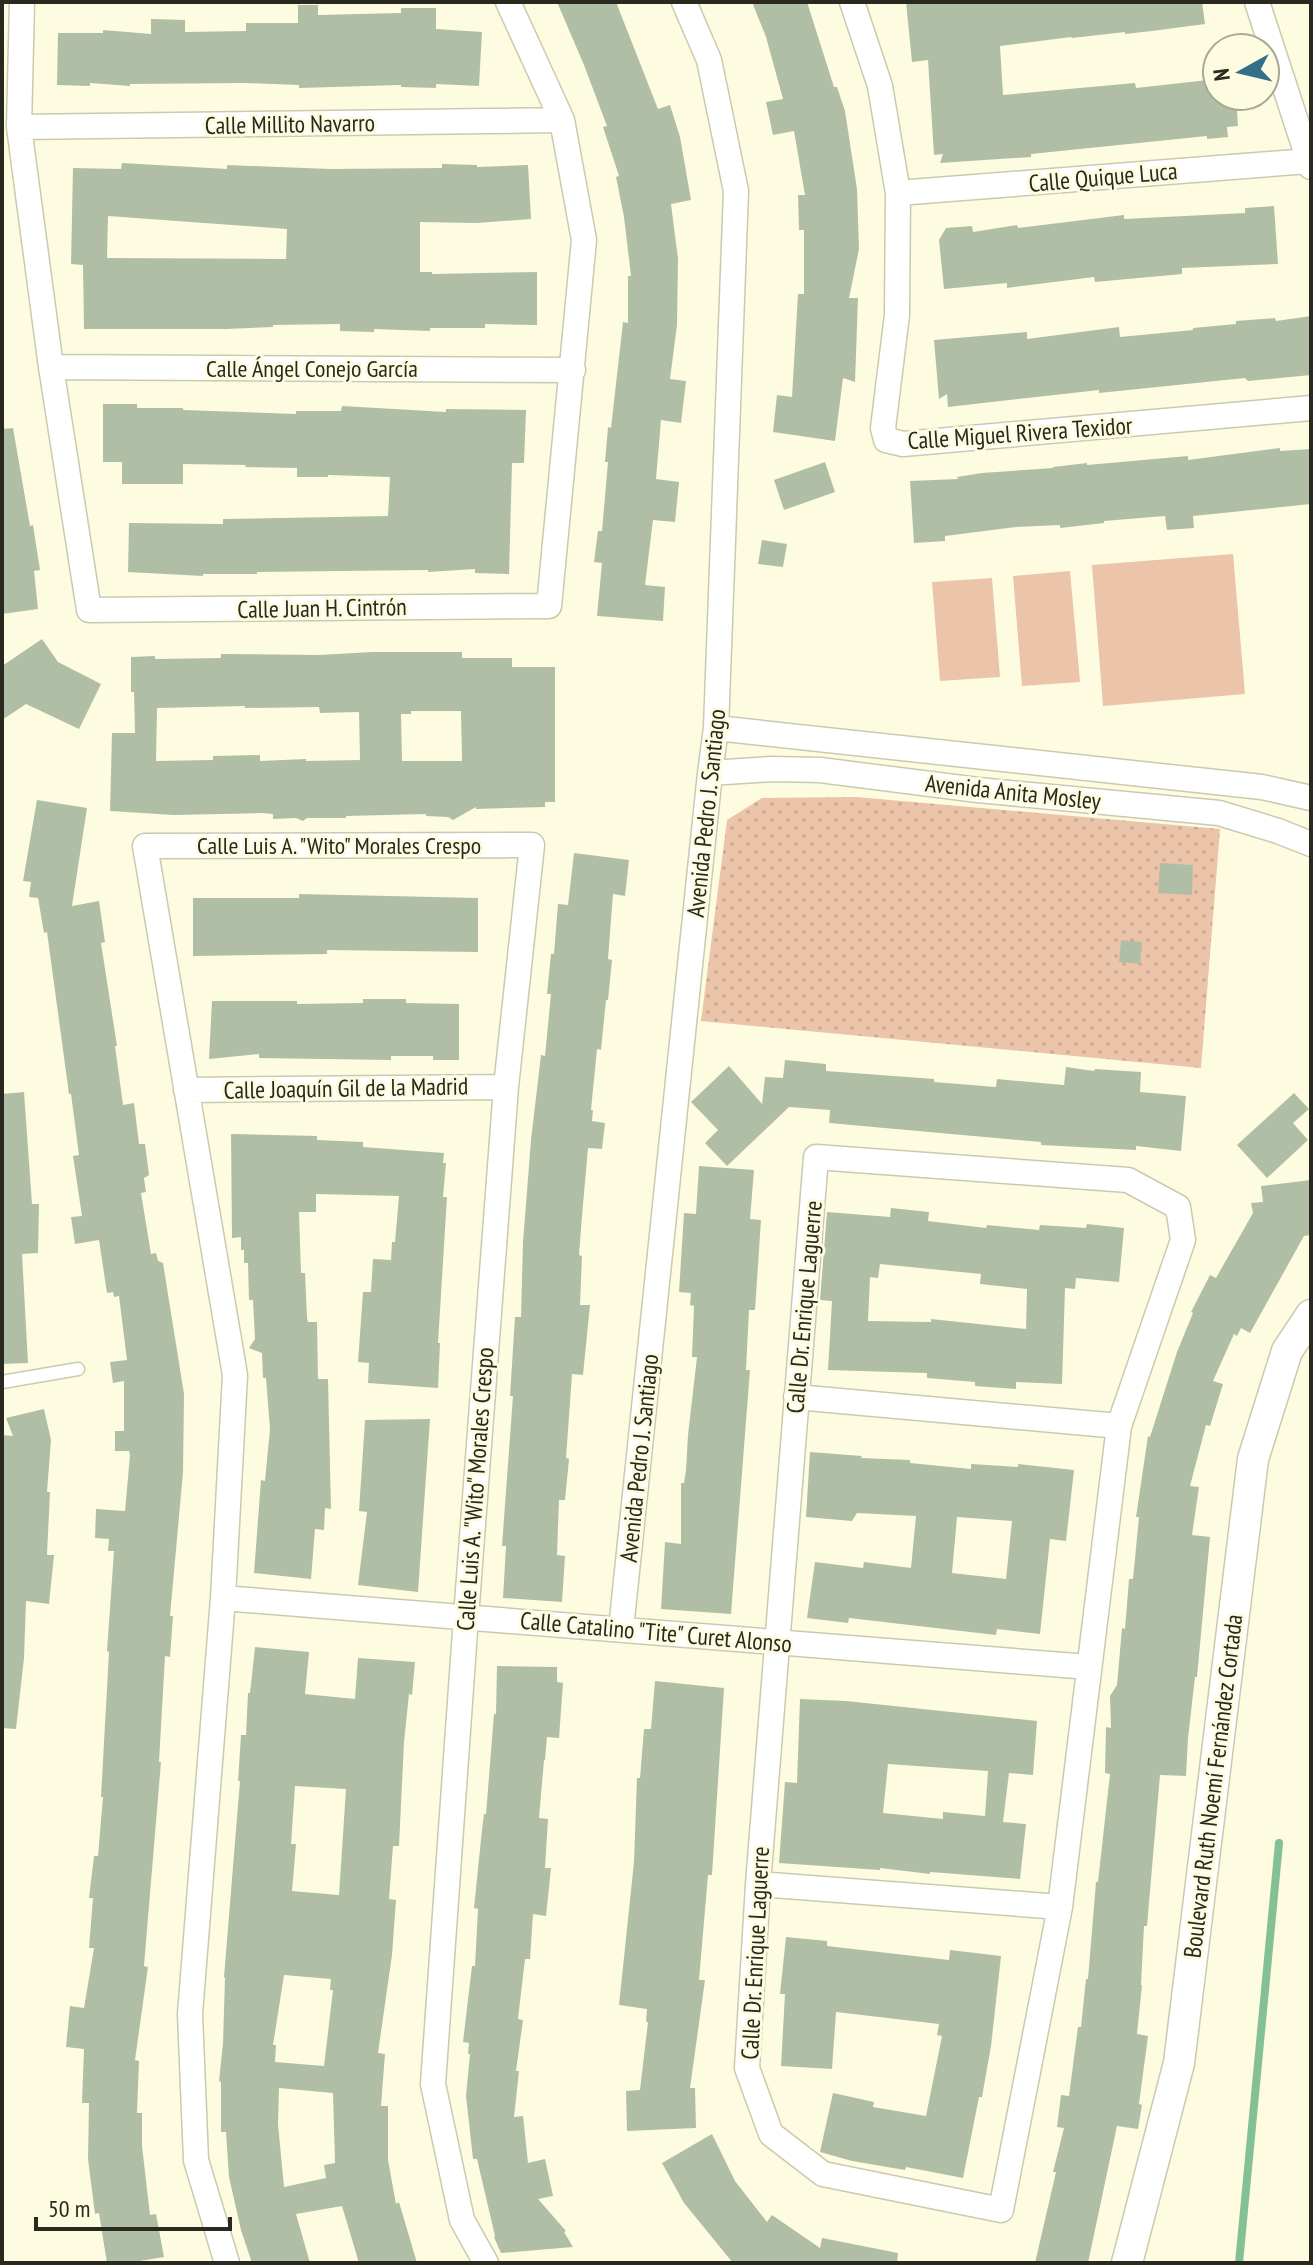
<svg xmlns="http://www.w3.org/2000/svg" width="1313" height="2265" font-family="'PT Sans Narrow',sans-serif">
<defs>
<pattern id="park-dots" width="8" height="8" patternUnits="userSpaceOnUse" patternTransform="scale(2)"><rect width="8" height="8" fill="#ebc4aa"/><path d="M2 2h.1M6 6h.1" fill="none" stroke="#caa892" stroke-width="1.8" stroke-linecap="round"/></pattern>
</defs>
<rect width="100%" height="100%" fill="#fdfce0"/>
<path fill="url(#park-dots)" d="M856 797 1220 829 1201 1068 701 1021 727 820 762 798Z"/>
<path fill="#ebc4aa" d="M1233 554 1245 694 1103 706 1092 565Z
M1070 571 1080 682 1022 686 1013 576Z
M992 578 1000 677 940 681 932 582Z"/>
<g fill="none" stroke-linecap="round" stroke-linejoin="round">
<path stroke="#83c096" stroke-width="8" d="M1239 2263 1279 1843"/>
</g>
<path fill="#b1bea6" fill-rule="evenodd" d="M557 2H616L658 109 670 105 680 137 691 200 671 204 678 259 677 325 670 379 686 381 681 423 661 420 656 479 679 482 675 522 653 520 645 585 665 587 663 621 597 616 602 563 594 562 598 531H602L608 462H605L608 427 611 428 623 322 628 323V276H631L624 217 616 177 619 176 603 127 607 126 584 65Z
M752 2H807L834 87H837L845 111 857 189 859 249 849 298H858L855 382 843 378 835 441 773 432 777 395 792 397 798 294H804V230H799L798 195H805L794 131 773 135 766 102 783 99 766 37Z
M906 2H1202L1205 24 1152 31 1125 34V32L1072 38 1071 37 1000 46 1003 95 1135 83 1136 88 1217 79V96H1236L1238 126 1227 127 1228 137 1207 139V136L1031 154V157L940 163 943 154 934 155 928 60 912 62Z
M298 5H318V15L401 13V8H436V29L482 32 479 86 436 84V88L401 87V85L299 88V85L245 83 130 84V86L90 83V86L57 85 58 33H103V30L151 34V19L185 20V32L246 31V23H298Z
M122 163 227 169V165L330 169 442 168V164L477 165V167L528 165 531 219 476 223 420 222V272H432V274L537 272V325L485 324V328H430V331L374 329V332L340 331V324L273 325V327L226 329H84L83 265 71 264 73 168 121 169ZM108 216 287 229 286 259 107 258Z
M1274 206 1278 264 1182 268V274L1095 282 1094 277 1007 288V283L944 289 939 240 946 228 972 226 973 232 1017 225 1018 228 1124 215V219L1245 213V208Z
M1311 316V375L1248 381 1245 378 1099 393V390L948 407 947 394 939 399 934 340 1027 332V339L1119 327 1120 337 1193 330V328L1236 324V321L1275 318 1276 321Z
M103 404H137V408H183V410L296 414V411H341L342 406 446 412V409L526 410 524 463H512L509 574 475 573V569L428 572V570L257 572V574H203V576L128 572 129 523 223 524V519L388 516 390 477 328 475V477H297V468L245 467 246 465 183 464V484H122V462H103Z
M13 428 30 526 33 525 40 570 34 571 38 609 2 614V429Z
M1280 448V451L1311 449V504L1193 516 1194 528 1167 530 1165 516 1104 521V523L1060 528V525L1016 527 945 536V541L914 543 910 481 958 479 957 477 982 473 1053 468V467L1087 463V465L1188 456V460Z
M825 462 835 492 784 510 774 480Z
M762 540 787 544 783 567 758 564Z
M42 639 58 662 101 684 79 729 26 704 2 720V666Z
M372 652H462V658H512V667H555V802H545V807L476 809V807L453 820 448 817 426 816V814L346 816V818H307L303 821 296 818 273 819V814L262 813 174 815 110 811 112 733H135L134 692H131V657L155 656V659L221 658V654L319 655ZM245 706V708L319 707 320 713 359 712 360 760 306 761V759L260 761V755L213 756V760L156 761 157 708ZM411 711H461L462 761H402L401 714H411Z
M37 800 87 808 72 906 99 901 105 942 101 943 117 1046H115L123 1105 134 1103 139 1144H145L149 1175 144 1178 146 1192 141 1193 151 1254 156 1253 158 1261 163 1263 184 1394 183 1472 170 1616H173L170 1657 165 1656 159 1762H161L144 1966 148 1967 135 2060 139 2061 137 2113H142V2146L150 2215 156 2214 164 2257 128 2263H107L99 2213 95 2214 88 2159 89 2103H82L84 2049 66 2047 70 2006 84 2008 94 1948H89L93 1898H89L94 1856H98L103 1797H101L109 1652 107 1651 114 1551H108L109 1539 95 1538 96 1509 125 1511 130 1455 129 1451H115V1431H124V1381L113 1383 110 1362 127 1360 119 1296 114 1297 113 1292 107 1293 99 1240 75 1244 71 1217 82 1216 73 1156 79 1155 71 1094H69L47 932 44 933 38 898 29 897 31 882 23 881Z
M574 853 629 860 625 896 613 894 608 959 612 960 608 1000H606L601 1050 597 1049 591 1110H593L592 1121 605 1123 602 1149 588 1148 582 1216 579 1255 582 1256 580 1305H590L583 1375 572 1374 566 1458 569 1459 565 1500H559L557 1555 565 1556 562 1602 503 1598 506 1546H502L513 1396H510L515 1317H521L523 1242 531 1140 541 1055 545 1056 551 994H547L551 954H554L558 904 568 905Z
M1160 863 1193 865 1192 895 1158 893Z
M299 894 478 898V952L327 950V954L193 956V898H299Z
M1121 940 1142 942 1140 964 1119 962Z
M363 999H406V1003L459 1004V1060H433V1056H391V1060L259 1058V1054L209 1059 212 1001H297V1004L363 1003Z
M785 1060 826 1064V1071L934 1079V1082L996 1087 997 1079 1064 1085 1066 1067 1094 1071 1095 1069 1141 1072 1140 1092 1186 1096 1181 1151 1136 1146V1150L1041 1145V1142L829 1123 830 1110 789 1107 727 1166 705 1143 718 1130 691 1102 729 1066 762 1104 765 1077 783 1078Z
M24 1092 32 1204H39L38 1253 22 1254 28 1363 2 1364V1094Z
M1294 1093 1309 1109 1293 1123 1308 1140 1267 1178 1237 1145Z
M231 1134 317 1136V1140L363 1142V1147L444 1153 443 1163H446L443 1197H447L438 1343H440L438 1388 368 1383 369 1363 358 1362 363 1292H371L373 1259 391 1260 392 1242H395L399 1196 316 1194V1212H299L301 1273H305L307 1318 308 1322H317L318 1379H328L331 1509 325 1508 324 1530 315 1529 311 1579 254 1573 261 1480 265 1481 270 1429 266 1378H263L262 1353 249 1348 255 1339 253 1300H249L248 1263H244V1250H241V1237L232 1238Z
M699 1166 754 1170 750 1219 761 1220 755 1310H749L746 1370H750L731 1614 661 1609 665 1542 681 1544V1483H684L686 1470 688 1435 697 1357H692L694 1306 690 1305 691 1293 679 1292 684 1213 696 1214Z
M1311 1180V1235L1304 1236 1250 1333 1241 1328 1237 1336 1234 1334 1213 1381 1223 1384 1210 1426 1206 1425 1190 1486 1199 1487 1192 1535 1210 1537 1197 1677H1195L1188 1738 1186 1776 1160 1775 1147 1926H1144L1141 1985H1142L1137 2034 1148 2036 1139 2104 1142 2105 1138 2129 1117 2126 1088 2263H1035L1056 2172H1053L1064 2128 1057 2127 1061 2095 1069 2096 1078 2027H1081L1086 1979H1088L1096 1882H1098L1110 1774 1105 1773 1106 1727 1111 1728 1110 1696 1117 1685 1122 1628 1125 1629 1129 1579H1133L1139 1517H1136L1148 1436 1150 1437 1177 1352 1193 1313 1191 1312 1210 1275 1216 1278 1253 1213 1251 1203 1263 1202 1261 1186Z
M891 1208 929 1212 928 1221 986 1228 987 1225 1039 1230 1040 1225 1086 1228 1087 1224 1124 1228 1119 1282 1076 1278 1075 1289 1065 1288 1062 1384 1016 1382V1389L975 1386V1382L927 1378V1373L828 1370 832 1301 820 1300 827 1212 890 1217ZM880 1264 981 1274 980 1284 1027 1289 1026 1329 931 1319V1322L868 1321 870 1277 878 1278Z
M44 1409 51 1440 47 1492H50L47 1555H54L49 1604 26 1601 24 1658 16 1729 2 1728V1435L13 1436 6 1418Z
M430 1419 418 1592 358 1585 367 1512 359 1511 365 1420Z
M810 1452 862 1456 861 1458 910 1460V1463L971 1469V1464L1018 1467V1464L1074 1470 1066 1541 1050 1539 1040 1634 997 1629 996 1635 849 1618 848 1623 807 1618 815 1562 863 1568 864 1562 911 1568 916 1516 857 1513 852 1521 806 1517ZM957 1517 1012 1521 1006 1579 952 1573Z
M255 1647 309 1652 305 1694 355 1699 358 1658 415 1662 412 1695 409 1694 404 1742 399 1846H393L389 1899 396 1900 392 1955 378 2053 385 2054 381 2106H388V2160L396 2204 399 2202 417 2263H359L342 2206 296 2214 310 2263H252L241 2230 229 2177 226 2132H221V2082L219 2081 223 2043 225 1978 224 1977 240 1781H238L241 1735H246L248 1693H250ZM295 1786 346 1789 339 1895 292 1891 296 1844H291ZM284 1975 331 1979 330 1990H333L324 2066 275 2062 276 2045H273ZM279 2088 333 2093 335 2163 324 2165 326 2178 284 2187 278 2124Z
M497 1666 557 1667V1682L563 1683 559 1738 547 1737 545 1760H544L539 1818 548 1819 545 1868H551L546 1916 533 1914 530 1959H525L518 2019 523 2020 516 2071H519L514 2117 523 2116 528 2163 545 2159 553 2196 538 2199 566 2231 564 2232 573 2247 501 2253 494 2237 495 2236 477 2159H473L466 2096 470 2054H468L469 2043 463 2042 472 1966H475L478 1909 474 1908 482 1830 484 1814H486L494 1714H496Z
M655 1681 724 1688 712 1875H708L699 1980H705L690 2088H695L696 2128 627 2131 626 2091 640 2090 648 2022H646L647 2009 619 2005 634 1862 637 1778H640L644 1729H651Z
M800 1699 846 1701 1037 1721 1033 1775 1009 1773 1003 1822 1026 1824 1020 1879 930 1872V1874L880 1868V1870L779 1863 785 1782 797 1783ZM888 1764 988 1771 985 1816 943 1812V1819L883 1813Z
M786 1937 827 1941V1946L949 1960 950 1950 1001 1956 991 2046 982 2097H979L963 2178 906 2167 905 2170 852 2161 820 2152 833 2093 874 2102 873 2107 926 2116 942 2036 937 2035 939 2024 836 2012 832 2069 781 2066 785 1994H780Z
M712 2134 735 2181 767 2222 772 2215 820 2248 822 2238 898 2253 897 2263H733L684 2203 662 2163Z"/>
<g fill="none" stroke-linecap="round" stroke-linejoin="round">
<g stroke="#cbcaaf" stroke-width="15">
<path id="service" d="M2 1382 78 1369"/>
</g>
<g stroke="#cbcaaf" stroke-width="27">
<path id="minor" d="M22 2 19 127 51 367 89 610 549 606 584 240 562 120 508 2
M852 2 880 86 898 193 897 315 883 428 886 440 903 444 1311 408
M1257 2 1311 167
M19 127 562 120
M898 193 1309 161
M51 367 573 370
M716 728 1262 787 1311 798
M710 773 772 769 820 770 978 790 1219 813 1278 831 1311 844
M186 1090 506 1087
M816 1157 1128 1180 1178 1207 1183 1240 1119 1426 1060 1907 1001 2210 823 2174 771 2134 747 2068 758 1884Z
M796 1397 1119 1426
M223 1598 1089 1667
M621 1629 710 773 716 728 736 191 709 60 684 2
M758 1884 1060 1907
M227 2263 196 2160 190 2014 223 1598 235 1375 145 846 532 845 506 1087 466 1617 433 2084 462 2220 486 2263"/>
</g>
<g stroke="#cbcaaf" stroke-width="33">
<path id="tertiary" d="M1127 2263 1179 2063 1253 1459 1287 1351 1311 1315"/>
</g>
<use href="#service" stroke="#fff" stroke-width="12"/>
<use href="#minor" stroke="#fff" stroke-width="24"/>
<use href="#tertiary" stroke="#fff" stroke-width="30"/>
</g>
<g text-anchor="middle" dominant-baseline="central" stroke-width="6" stroke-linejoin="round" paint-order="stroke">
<g font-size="24" fill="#29291f" stroke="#fdfce0">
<text transform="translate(290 124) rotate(-1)">Calle Millito Navarro</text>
<text transform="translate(1103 177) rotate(-5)">Calle Quique Luca</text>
<text x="312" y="368">Calle Ángel Conejo García</text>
<text transform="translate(1020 433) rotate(-4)">Calle Miguel Rivera Texidor</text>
<text transform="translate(322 608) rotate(-1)">Calle Juan H. Cintrón</text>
<text transform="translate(1013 792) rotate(6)">Avenida Anita Mosley</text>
<text transform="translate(706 813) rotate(-84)">Avenida Pedro J. Santiago</text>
<text x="339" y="845">Calle Luis A. "Wito" Morales Crespo</text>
<text transform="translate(346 1088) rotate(-1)">Calle Joaquín Gil de la Madrid</text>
<text transform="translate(804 1307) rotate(-85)">Calle Dr. Enrique Laguerre</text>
<text transform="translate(639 1458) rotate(-84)">Avenida Pedro J. Santiago</text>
<text transform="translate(475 1489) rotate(-86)">Calle Luis A. "Wito" Morales Crespo</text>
<text transform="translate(656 1632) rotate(5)">Calle Catalino "Tite" Curet Alonso</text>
<text transform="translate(1213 1786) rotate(-83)">Boulevard Ruth Noemí Fernández Cortada</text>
<text transform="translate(755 1953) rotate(-87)">Calle Dr. Enrique Laguerre</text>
</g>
</g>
<rect width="1313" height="2265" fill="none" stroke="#29291f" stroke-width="8"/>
<g transform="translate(1241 72) rotate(262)"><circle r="38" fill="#fdfce0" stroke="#a8a893" stroke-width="2"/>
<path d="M0-6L14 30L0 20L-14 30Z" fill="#336f87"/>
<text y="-12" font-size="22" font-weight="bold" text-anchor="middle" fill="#29291f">N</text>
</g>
<path d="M36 2217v12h194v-12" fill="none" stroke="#29291f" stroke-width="4"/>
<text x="48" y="2217" font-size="24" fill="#29291f" stroke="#fdfce0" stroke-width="6" paint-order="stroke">50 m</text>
</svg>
